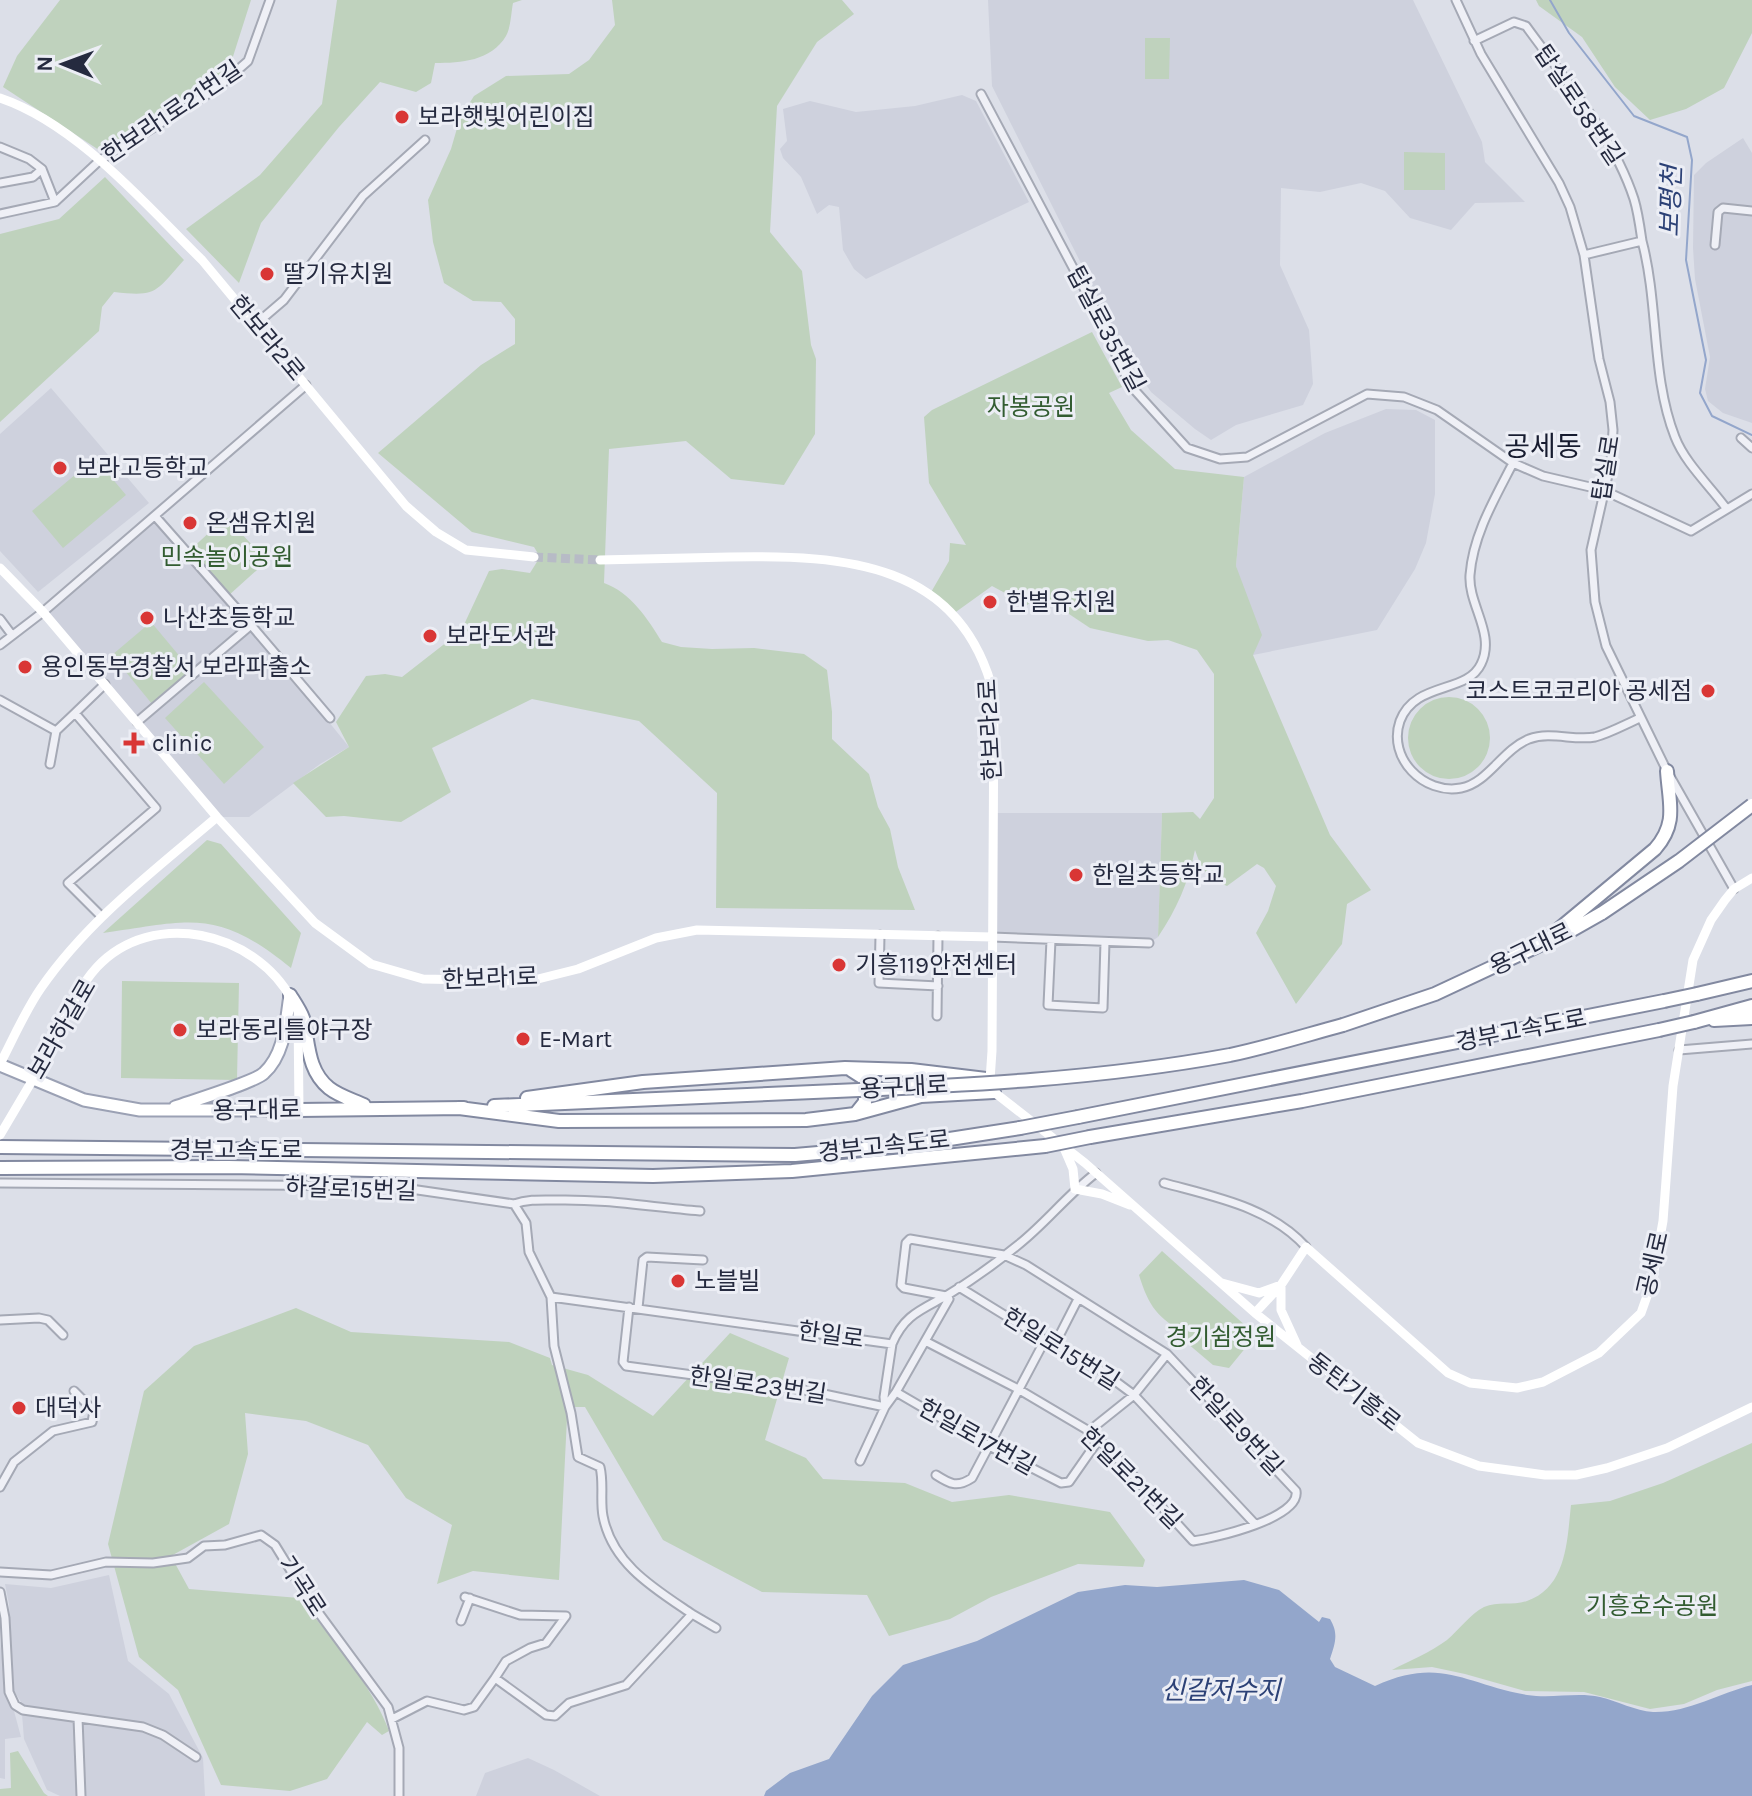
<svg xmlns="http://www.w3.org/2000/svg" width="1752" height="1796" font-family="Karla,'Noto Sans KR',sans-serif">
<rect width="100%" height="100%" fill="#dcdfe8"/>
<path fill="#ced1dd" d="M988 0H1413L1482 142 1485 162 1525 202 1475 203 1451 230 1410 218 1385 191 1361 183 1320 192 1281 188 1280 265 1309 330 1313 384 1303 405 1236 425 1211 440 1195 429 1151 392 1130 361 992 86Z
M962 95 976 101 1029 202 866 279 854 269 843 250 839 207 829 205 817 214 801 177 783 158 780 149 787 141 783 109 810 101 856 112 915 106Z
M1743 138 1752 153V423L1723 413 1708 401 1705 389 1710 357 1695 279 1693 248 1694 175 1706 163Z
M51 388 149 503 38 592 0 551V434Z
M1386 409 1416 410 1435 420V494L1426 543 1415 569 1377 630 1253 655 1236 566 1244 477 1325 433Z
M155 516 228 596 349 747 320 764 249 817H217L43 612Z
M994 813H1162L1158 937 1149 943 992 937Z
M109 1575 128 1661 169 1694 203 1758 205 1796H60L47 1790 24 1739 21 1702 14 1691 9 1604 5 1584 51 1588Z
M0 1639 6 1698 14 1711 21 1737 5 1739V1779L0 1778Z
M528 1758 554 1770 600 1796H476L485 1773Z"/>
<path fill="#bfd2bd" d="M60 0H251L229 69 102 152 3 87 17 56Z
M337 0H522L513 3C511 13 511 27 506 36 491 61 461 63 435 63L431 83 416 92 380 82 339 127 261 223 239 283 186 229 260 175 322 104Z
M612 0H842L854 14 817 42 777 106 770 232 802 271 811 345 816 359 815 434 784 485 731 479 686 441 609 449 604 583C630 592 648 619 662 642L681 647 712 649 754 648 804 654 827 670 832 712V739L869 774 878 807 890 829 898 867 915 910 716 908 717 793 639 721 532 699 432 748 451 792 401 822 344 816 326 817 293 783 349 747 336 722 366 676 385 674 402 677 461 631 489 571 502 569 530 573 540 557 534 547 472 532 378 453 481 365 515 344V319L501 302 473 301 444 283 433 242 428 200 451 149 460 118 474 96 506 76 569 74 589 60 615 25Z
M1536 0H1752V33L1724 88 1686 109 1650 120 1615 87 1582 37 1539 6Z
M1145 38H1170L1169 79H1145Z
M1404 152 1445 153V190H1404Z
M105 177 184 260C155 292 158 297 114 292L102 307 99 331 0 422V234L59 219Z
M1092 332 1122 387 1109 393 1131 430 1175 469 1244 477 1236 566 1262 635 1253 655 1330 835 1371 890 1347 904 1342 944 1296 1004 1256 933 1268 911 1276 886 1264 868 1257 864 1227 886C1207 878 1202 870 1195 850 1188 883 1177 909 1158 937L1162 813 1193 812 1200 819 1214 798V674L1197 650 1168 640 1148 641 1090 628 1042 596 1027 605 992 586 953 614 930 594 949 561 950 543 966 545 929 483 924 417 932 410Z
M95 458 126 495 63 548 32 511Z
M226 517 267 561 228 596 188 552Z
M151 622 192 671 152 704 112 655Z
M204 682 264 747 224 784 165 718Z
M1408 738a41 41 0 1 1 82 0a41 41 0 1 1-82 0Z
M207 840 221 844 301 933 291 968C217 908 192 920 103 933Z
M122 981 239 983 237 1080 121 1078Z
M1162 1251 1256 1335 1229 1368 1213 1365 1187 1343V1335C1157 1317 1149 1307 1139 1275Z
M296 1308 351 1332 509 1342 550 1358 552 1365 588 1375 653 1416 730 1333 789 1358 765 1440 806 1458 823 1479 905 1483 952 1502 1009 1495 1110 1512 1145 1560 1143 1567 1078 1564 991 1597 950 1619 889 1636 867 1595 762 1592 663 1540 585 1407H565L567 1418 559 1580 473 1571 437 1584 452 1525 406 1498 368 1445 306 1421 245 1413 248 1454 229 1524 171 1556 189 1589 299 1598C329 1635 373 1686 389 1731L382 1735 367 1722 327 1779 290 1791 221 1785 178 1690 139 1657 108 1544 144 1391 194 1346Z
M1752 1443V1681L1717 1690 1684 1704 1650 1709 1584 1692 1525 1691 1465 1674 1432 1667 1392 1670C1409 1661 1431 1652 1447 1640 1459 1630 1470 1614 1484 1607 1498 1601 1513 1606 1527 1601 1567 1587 1567 1541 1571 1505L1610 1501 1663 1483Z
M18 1751 44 1793 48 1796H0V1789L11 1788 10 1753Z"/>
<path fill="#93a6cb" d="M1244 1580 1279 1590 1319 1622 1322 1617 1330 1619C1339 1634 1335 1643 1330 1659L1335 1667 1375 1686C1441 1656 1464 1684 1527 1695 1552 1699 1576 1692 1600 1697 1618 1701 1635 1711 1653 1712 1688 1713 1719 1693 1752 1685V1796H764L766 1791 790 1773 829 1759 872 1696 903 1665 977 1641 1078 1592 1125 1585 1157 1587Z"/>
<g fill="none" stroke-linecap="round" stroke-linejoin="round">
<path stroke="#93a6cb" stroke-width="2" d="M1550 0 1569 33 1634 116 1687 137 1692 160 1686 260 1706 360 1700 393 1712 416 1752 435"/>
<path stroke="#b7bbc6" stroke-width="9" stroke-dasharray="9 4.5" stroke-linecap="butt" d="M534 557 600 560"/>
<g stroke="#a5a9b5" stroke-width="11">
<path id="street" d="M1456 0 1481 54 1559 183 1570 207 1584 255 1599 359 1610 402 1613 430 1611 462 1591 550 1595 602 1606 646 1667 771 1734 889
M1474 41 1514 22 1526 26C1565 80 1613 135 1634 199 1638 212 1640 227 1642 241L1584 255
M981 94 1096 311 1130 385 1187 448 1220 459 1247 457 1367 394 1404 397 1437 410 1513 463 1543 476 1603 490 1691 531 1752 494
M0 147 29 159 42 169 33 177 0 183
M42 169 55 202
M0 214 55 202 99 161 216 89 248 61 270 0
M1642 241C1659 305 1651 376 1675 437 1685 463 1710 486 1726 508
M1715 245 1718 212 1723 208 1752 211
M256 324 284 300 363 196 425 140
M1741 438 1752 448
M1513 463C1495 498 1473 535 1470 575 1468 605 1496 634 1481 664 1467 694 1415 681 1400 721 1387 758 1424 795 1461 788 1488 783 1502 750 1529 739 1551 731 1574 741 1595 737 1610 733 1626 724 1640 718
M155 516 251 625
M0 619 12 635
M0 645 43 612 306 385
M0 700 56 731
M137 722 251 625 330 718
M50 764 56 731 75 713
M101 916 68 883 156 808 75 713 105 684
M880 935 879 983 938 986
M992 937 1149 943
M1051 940 1048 1005 1103 1008 1105 942
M937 1016 938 936
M1679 1050 1752 1044
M0 1183 390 1186 514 1204C528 1199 542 1200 557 1200 605 1199 651 1207 700 1211
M1164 1183C1215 1197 1270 1207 1306 1247
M959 1287 1045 1340 1095 1366 1134 1395 1255 1524
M551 1297 892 1344C904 1315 921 1310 946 1296 971 1281 996 1263 1018 1245 1046 1223 1067 1195 1096 1173
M629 1307 623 1362 626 1366 805 1390 885 1407 884 1397 892 1344
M638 1308 643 1260 647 1257 703 1260
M0 1320 39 1318 48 1320 63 1335
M925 1341 1018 1389 1089 1431 1109 1449 1193 1541C1215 1538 1301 1518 1296 1491L1167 1354 1026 1265 1004 1255 910 1239 906 1243 901 1285 904 1288 946 1296 949 1299 896 1392 987 1445 1061 1483 1069 1482 1099 1439
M1055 1344 1078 1299
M1089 1431 1134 1395 1167 1354
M860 1461 885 1407 896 1392
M936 1475C950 1484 957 1488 972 1478L1045 1340
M0 1487 14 1462 53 1431 92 1422 94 1411 74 1391
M0 1572 51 1575 106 1562 153 1563 188 1558 204 1546 225 1545 261 1535 275 1545 307 1597 388 1707 399 1748V1796
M0 1592 5 1618 9 1692 15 1705 23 1710 143 1727 163 1735 196 1757
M465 1597 520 1615 566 1616 546 1643 530 1648 506 1661 495 1678
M692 1614 716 1628
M461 1621 470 1598
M78 1718 81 1796
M392 1719 427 1701 464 1710 474 1707 495 1678 546 1715 555 1716 569 1703 626 1685 692 1614C655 1589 612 1564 603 1516 600 1500 604 1483 600 1467L578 1457 571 1413 554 1346 551 1297 529 1252 526 1223 514 1204"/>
</g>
<g stroke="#9ba1b4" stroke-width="15">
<path id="primary" d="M0 1065 84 1100 140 1110H299
M175 1107C192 1101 255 1082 264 1073 285 1054 286 1021 290 995"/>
</g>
<g stroke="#8289a0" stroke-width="16">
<path id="highway" d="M1553 934 1655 849C1678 823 1669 803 1667 771
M1697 994 1752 981
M290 995C295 1003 300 1010 303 1018 309 1043 307 1070 329 1088 339 1096 353 1100 364 1105
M1714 1020 1752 1018
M1694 1022 1752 1006
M1343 1025 1435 994 1572 930 1602 913
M851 1070 865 1079V1102L857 1112
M527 1098 643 1082 845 1068 911 1070 986 1079
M494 1106 836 1091
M459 1108 559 1121 806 1120 855 1114 921 1096 994 1092
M299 1110 464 1108
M1078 1117 1664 1001
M1090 1137 1302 1101 1659 1030
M0 1147 795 1155 911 1145 1020 1128
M0 1168 228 1167 653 1176 792 1171 1045 1146"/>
</g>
<use href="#street" stroke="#eff0f6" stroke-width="7"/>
<path stroke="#fff" stroke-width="9" d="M0 98C77 124 145 204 202 260L406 506 436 532 466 550 534 557
M600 560C643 559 686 558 729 557 844 555 961 561 994 695L992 1051 990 1080 994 1092 1085 1163 1255 1313 1418 1443 1479 1466 1545 1475H1576L1607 1468 1667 1448 1752 1407
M0 568 43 612 217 817 315 923 371 964 423 979 530 981 578 969 656 938 697 930 992 937
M298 1013 299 1110
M45 1059C61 1029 74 992 97 967 152 908 255 931 292 1000
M0 1064C13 1039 25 1011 41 988 88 920 155 870 217 817
M1064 1148 1073 1169 1075 1189 1102 1194 1130 1205
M1222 1283 1259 1293 1281 1285V1310L1297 1345
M1255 1313 1281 1285 1306 1247 1448 1373 1470 1383 1517 1388 1543 1382 1599 1353 1641 1313 1652 1282 1663 1221 1673 1086 1693 960 1711 920 1725 900 1734 889 1752 878"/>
<use href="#primary" stroke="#fff" stroke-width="11"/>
<use href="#highway" stroke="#fff" stroke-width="12"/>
<g stroke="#8289a0" stroke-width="16" stroke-linecap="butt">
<path id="highway-bridge" d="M1602 913 1679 861 1752 805
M1664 1001 1697 994
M1659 1030 1694 1022
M836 1091C968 1085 1100 1079 1230 1055 1268 1047 1306 1035 1343 1025
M1020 1128 1078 1117
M1045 1146 1090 1137"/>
</g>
<path stroke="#fff" stroke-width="9" d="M0 1135 45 1059"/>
<use href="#highway-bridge" stroke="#fff" stroke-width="12"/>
</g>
<g fill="#d93635" stroke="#eceef5" stroke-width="3">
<circle cx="402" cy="117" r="8"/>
<circle cx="267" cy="274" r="8"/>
<circle cx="60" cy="468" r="8"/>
<circle cx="190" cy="523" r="8"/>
<circle cx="990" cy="602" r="8"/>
<circle cx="147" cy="618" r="8"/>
<circle cx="430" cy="636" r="8"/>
<circle cx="25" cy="667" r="8"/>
<circle cx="1708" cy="691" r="8"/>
<path d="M130 731h8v8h8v8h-8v8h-8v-8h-8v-8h8z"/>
<circle cx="1076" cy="875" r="8"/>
<circle cx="839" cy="965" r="8"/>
<circle cx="180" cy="1030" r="8"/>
<circle cx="523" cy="1039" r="8"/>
<circle cx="678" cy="1281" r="8"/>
<circle cx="19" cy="1408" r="8"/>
</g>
<g text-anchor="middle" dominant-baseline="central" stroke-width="6" stroke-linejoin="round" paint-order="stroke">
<g font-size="24" fill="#252a3f" stroke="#eceef5">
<text transform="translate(1579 105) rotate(56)">탑실로58번길</text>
<text transform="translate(172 112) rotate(-34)">한보라1로21번길</text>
<text transform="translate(1106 329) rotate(62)">탑실로35번길</text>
<text transform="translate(267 338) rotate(50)">한보라2로</text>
<text transform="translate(1606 468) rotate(-81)">탑실로</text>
<text transform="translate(990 730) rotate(-93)">한보라2로</text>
<text transform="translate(1531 949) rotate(-26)">용구대로</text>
<text transform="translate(490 978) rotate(-2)">한보라1로</text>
<text transform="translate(62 1029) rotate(-60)">보라하갈로</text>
<text transform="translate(1521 1030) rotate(-11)">경부고속도로</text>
<text transform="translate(904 1087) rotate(-3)">용구대로</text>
<text transform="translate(257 1110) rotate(-1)">용구대로</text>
<text transform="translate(884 1146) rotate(-6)">경부고속도로</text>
<text x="236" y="1150">경부고속도로</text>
<text transform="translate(351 1189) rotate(2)">하갈로15번길</text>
<text transform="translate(1653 1264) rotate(-77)">공세로</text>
<text transform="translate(831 1335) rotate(8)">한일로</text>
<text transform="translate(1061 1349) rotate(32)">한일로15번길</text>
<text transform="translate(758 1385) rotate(8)">한일로23번길</text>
<text transform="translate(1354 1392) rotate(38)">동탄기흥로</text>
<text transform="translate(1236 1426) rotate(47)">한일로9번길</text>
<text transform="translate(977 1437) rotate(29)">한일로17번길</text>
<text transform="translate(1131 1478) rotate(45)">한일로21번길</text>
<text transform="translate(302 1586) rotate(57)">기곡로</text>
</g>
<g font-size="24" fill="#252a3f" stroke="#eceef5" text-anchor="start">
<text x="418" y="117">보라햇빛어린이집</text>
<text x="283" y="274">딸기유치원</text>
<text x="76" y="468">보라고등학교</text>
<text x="206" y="523">온샘유치원</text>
<text x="1006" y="602">한별유치원</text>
<text x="163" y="618">나산초등학교</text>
<text x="446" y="636">보라도서관</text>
<text x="41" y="667">용인동부경찰서 보라파출소</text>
<text x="1692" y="691" text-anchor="end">코스트코코리아 공세점</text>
<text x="152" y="743">clinic</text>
<text x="1092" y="875">한일초등학교</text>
<text x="855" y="965">기흥119안전센터</text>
<text x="196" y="1030">보라동리틀야구장</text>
<text x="539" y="1039">E-Mart</text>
<text x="694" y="1281">노블빌</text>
<text x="35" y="1408">대덕사</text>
</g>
<g font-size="24" fill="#325c31" stroke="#eceef5">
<text x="1031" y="407">자봉공원</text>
<text x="227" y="557">민속놀이공원</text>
<text x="1221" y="1337">경기쉼정원</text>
<text x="1652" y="1606">기흥호수공원</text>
</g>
<g font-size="26" font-style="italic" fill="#2c4176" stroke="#eceef5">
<text transform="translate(1671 201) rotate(-88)">보평천</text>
<text x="1221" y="1690">신갈저수지</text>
</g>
<g font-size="28" fill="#171c30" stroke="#eceef5">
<text x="1543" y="446">공세동</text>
</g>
</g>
<g transform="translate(64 64) rotate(271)" stroke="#eceef5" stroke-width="6" paint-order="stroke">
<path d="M0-6L14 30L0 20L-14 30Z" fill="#252a3f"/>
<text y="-12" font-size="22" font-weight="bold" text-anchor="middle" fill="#252a3f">N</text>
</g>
</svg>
